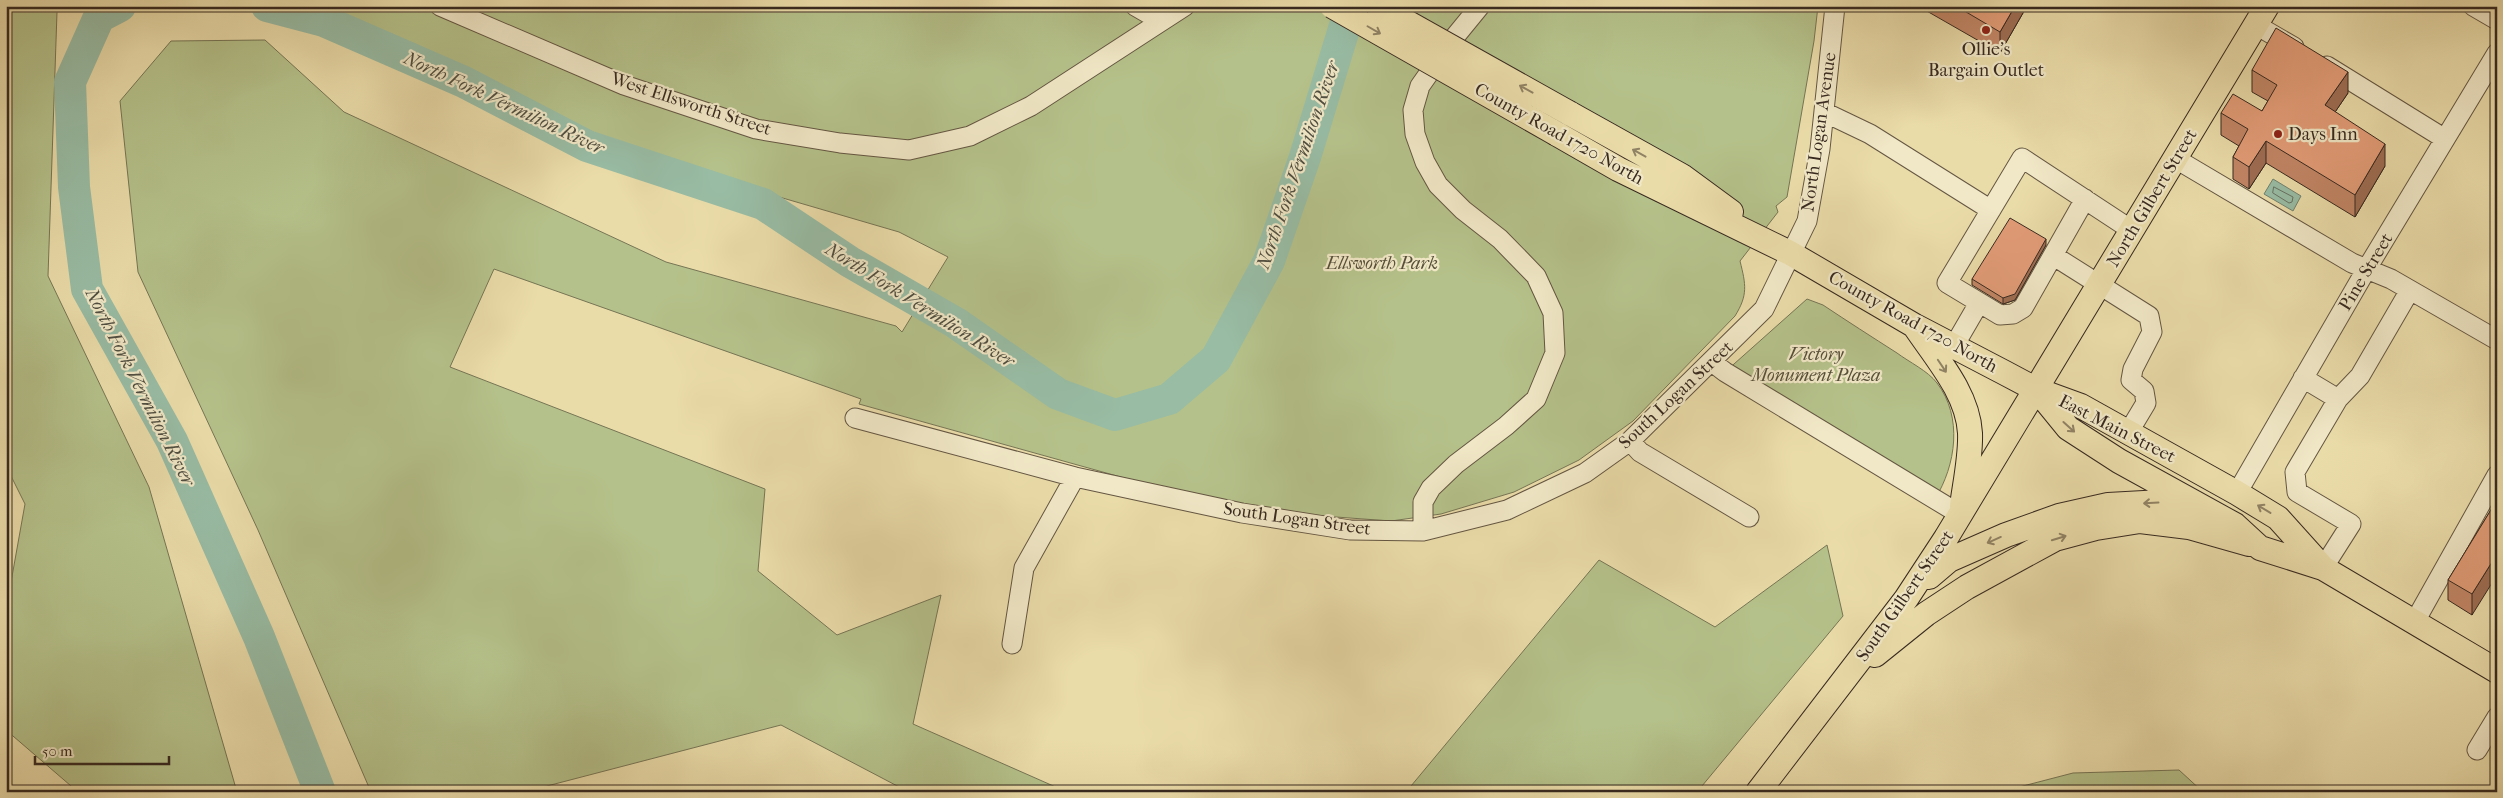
<svg xmlns="http://www.w3.org/2000/svg" width="2503" height="798" font-family="'IM FELL French Canon',serif">
<rect width="100%" height="100%" fill="#eadca9"/>
<filter id="stains"><feTurbulence type="fractalNoise" baseFrequency=".004" numOctaves="4"/><feColorMatrix values="0 0 0 0 .2 0 0 0 0 .09 0 0 0 0 .02 0 0 0 .5 -.17"/></filter>
<radialGradient id="worn" r=".72"><stop offset=".6" stop-color="#630" stop-opacity="0"/><stop offset="1" stop-color="#630" stop-opacity=".3"/></radialGradient>
<path fill="#b5c18a" stroke="#767555" d="M6 6H67L57 12 48 276 149 487 237 792H78L6 730V610L25 504 6 466Z
M308 6H1818L1814 41 1787 197 1776 206 1778 212 1740 261C1746 285 1748 295 1735 316L1633 421 1579 460 1514 492 1441 514 1391 521 1281 513 1135 481 859 404 861 399 494 269 450 367 765 489 758 571 837 635 941 595 913 724 1067 792H912L903 789 781 725 524 792H371L258 530 138 272 120 101 171 41 265 40 344 112 666 262 896 326 902 332 948 257 899 232 769 194 603 137 399 38Z
M1807 299 1823 305C1847 321 1872 337 1897 353 1909 362 1928 371 1937 383 1963 417 1956 465 1935 499L1725 372Z
M1827 545 1843 616 1697 792H1406L1599 560 1715 627Z
M2179 770 2203 792H2000L2073 773Z"/>
<path fill="#98bca4" stroke="#71816f" d="M2273 179 2301 196 2293 211 2264 194Z"/>
<g fill="none" stroke-linecap="round" stroke-linejoin="round">
<path stroke="#687262" stroke-width="1" d="M2274 187 2293 197 2292 202 2289 203 2273 193Z"/>
<path stroke="#98bca4" stroke-width="32" d="M120 6 99 17 70 82 74 187 87 289 172 441 259 637 320 792
M267 6 324 21 464 82 587 146 763 204 850 262 956 323 1058 394 1115 415 1169 399 1216 359 1269 261 1305 157 1351 6"/>
<g stroke="#645642" stroke-width="21">
<path id="minor" d="M440 6 624 85 756 129 840 143 909 150 970 136 1031 106 1185 6
M1135 6 1161 21
M2473 6 2497 20
M2256 25 2294 47
M2327 66 2445 139
M1824 112 1870 134 1991 210
M2176 159 2352 263 2391 279 2497 340
M2085 199 2023 308 2013 314 2000 315 1947 283 2022 158 2133 231
M2054 256 2149 316 2152 332 2133 369 2131 380 2144 391 2146 403 2128 433
M1954 346 1979 303
M1712 362 1725 372 1961 515
M2303 378 2338 399
M855 418 1075 477 1242 513 1350 530 1423 531 1507 510 1585 473 1630 441 1764 309 1807 221 1820 149 1835 6
M1630 441 1640 452 1749 517
M2237 493 2366 270 2497 53
M1423 531V502L1431 488 1456 464 1506 426 1536 399 1555 353 1553 313 1536 276 1500 239 1463 210 1438 185 1425 162 1415 134 1413 110 1420 86 1453 39 1480 6
M2323 568 2351 524 2297 492 2295 472 2338 399 2360 376 2410 290
M2414 623 2497 475
M1012 644 1024 568 1075 477
M2477 750 2497 717"/>
</g>
<g stroke="#372920" stroke-width="26">
<path id="major" d="M1569 113 1682 176 1731 212
M1557 134 1618 169 1790 253 1915 326 2005 373 2037 390 2081 406 2237 493 2278 518 2323 568
M1916 328C1937 359 1968 394 1970 433 1971 456 1965 483 1962 506
M2037 390 2068 428 2119 461 2235 525 2260 548 2323 568 2497 671
M1929 577 1949 560 2006 535 2059 516 2108 505 2162 502 2192 507
M1875 655 1926 614 1967 587 2055 539 2096 528 2140 521 2189 527 2249 544
M1758 792 1906 599 1946 538 2267 6"/>
</g>
<use href="#minor" stroke="#f1e8c7" stroke-width="19"/>
<use href="#major" stroke="#eadca9" stroke-width="24"/>
<g stroke="#372920" stroke-width="26" stroke-linecap="butt">
<path id="major-bridge" d="M1332 6 1557 134
M1378 6 1569 113"/>
</g>
<use href="#major-bridge" stroke="#eadca9" stroke-width="24"/>
</g>
<path fill="#c28666" stroke="#372920" d="M1918 6H2027L2000 53Z
M2252 70 2348 93 2335 112 2385 166 2355 217 2266 163 2249 189 2233 179V157L2239 146 2221 135V113L2262 111 2268 101 2252 92Z
M2046 245 2015 300 2003 304 1972 285V279Z
M2497 500 2472 615 2448 600V580Z"/>
<path fill="#9e6d53" stroke="#372920" d="M2015 6H2027L2000 53V32Z
M2348 72V93L2325 127V105Z
M2266 141V163L2249 189V167Z
M2385 144V166L2355 217V195Z
M2046 239V245L2015 300 2003 304V298Z
M2497 554V575L2472 615V594Z"/>
<path fill="#e29c77" stroke="#372920" d="M1956 6H2015L2000 32Z
M2276 28 2348 72 2325 105 2385 144 2355 195 2266 141 2249 167 2233 157 2248 129 2221 113 2233 94 2262 111 2277 85 2252 70Z
M2010 218 2046 239 2015 294 2003 298 1972 279Z
M2497 500V554L2472 594 2448 580Z"/>
<defs><path id="oneway-shaft" d="M-6 0H5M1.5-3L5.5 0L1.5 3" fill="none" stroke-width="1.6" stroke-linecap="round" stroke-linejoin="round" transform="scale(1.25)"/></defs>
<g stroke="#908264">
<use href="#oneway-shaft" transform="translate(1374 30) rotate(30)"/>
<use href="#oneway-shaft" transform="translate(1526 89) rotate(-151)"/>
<use href="#oneway-shaft" transform="translate(1639 153) rotate(-151)"/>
<use href="#oneway-shaft" transform="translate(1942 366) rotate(56)"/>
<use href="#oneway-shaft" transform="translate(2069 427) rotate(42)"/>
<use href="#oneway-shaft" transform="translate(2151 503) rotate(177)"/>
<use href="#oneway-shaft" transform="translate(2264 509) rotate(-149)"/>
<use href="#oneway-shaft" transform="translate(2059 538) rotate(-17)"/>
<use href="#oneway-shaft" transform="translate(1994 540) rotate(156)"/>
</g>
<g fill="#8f2418" stroke="#f1e8c7" stroke-width="2">
<circle cx="1986" cy="30" r="5"/>
<circle cx="2278" cy="134" r="5"/>
</g>
<g text-anchor="middle" dominant-baseline="central" stroke-width="4.5" stroke-linejoin="round" paint-order="stroke">
<g font-size="18" fill="#372920" stroke="#f1e8c7">
<text x="1986" y="49">Ollie's<tspan x="1986" dy="21">Bargain Outlet</tspan></text>
<text x="2288" y="134" text-anchor="start">Days Inn</text>
</g>
<g font-size="18" fill="#372920" stroke="#f1e8c7">
<text transform="translate(691 104) rotate(18)">West Ellsworth Street</text>
<text transform="translate(1819 132) rotate(-82)">North Logan Avenue</text>
<text transform="translate(1559 134) rotate(29)">County Road 1720 North</text>
<text transform="translate(2152 198) rotate(-59)">North Gilbert Street</text>
<text transform="translate(2366 272) rotate(-59)">Pine Street</text>
<text transform="translate(1913 322) rotate(29)">County Road 1720 North</text>
<text transform="translate(1676 395) rotate(-43)">South Logan Street</text>
<text transform="translate(2117 429) rotate(27)">East Main Street</text>
<text transform="translate(1297 519) rotate(8)">South Logan Street</text>
<text transform="translate(1905 596) rotate(-55)">South Gilbert Street</text>
</g>
<g font-size="18" font-style="italic" fill="#564f3a" stroke="#f1e8c7">
<text x="1382" y="263">Ellsworth Park</text>
<text x="1816" y="354">Victory<tspan x="1816" dy="21">Monument Plaza</tspan></text>
</g>
<g font-size="19" font-style="italic" fill="#4f4e41" stroke="#f1e8c7">
<text transform="translate(504 103) rotate(25)">North Fork Vermilion River</text>
<text transform="translate(1298 165) rotate(-71)">North Fork Vermilion River</text>
<text transform="translate(920 305) rotate(32)">North Fork Vermilion River</text>
<text transform="translate(140 387) rotate(63)">North Fork Vermilion River</text>
</g>
</g>
<rect width="2503" height="798" fill="none" stroke="#eadca9" stroke-width="25"/>
<rect x="8" y="8" width="2488" height="783" fill="none" stroke="#372920" stroke-width="2.5"/>
<rect x="12" y="12" width="2478" height="773" fill="none" stroke="#372920"/>
<path d="M35 756v8h134v-8" fill="none" stroke="#372920" stroke-width="2.5"/>
<text x="42" y="756" font-size="15" fill="#372920" stroke="#f1e8c7" stroke-width="4" paint-order="stroke">50 m</text>
<rect width="100%" height="100%" filter="url(#stains)"/>
<rect width="100%" height="100%" fill="url(#worn)"/>
</svg>
